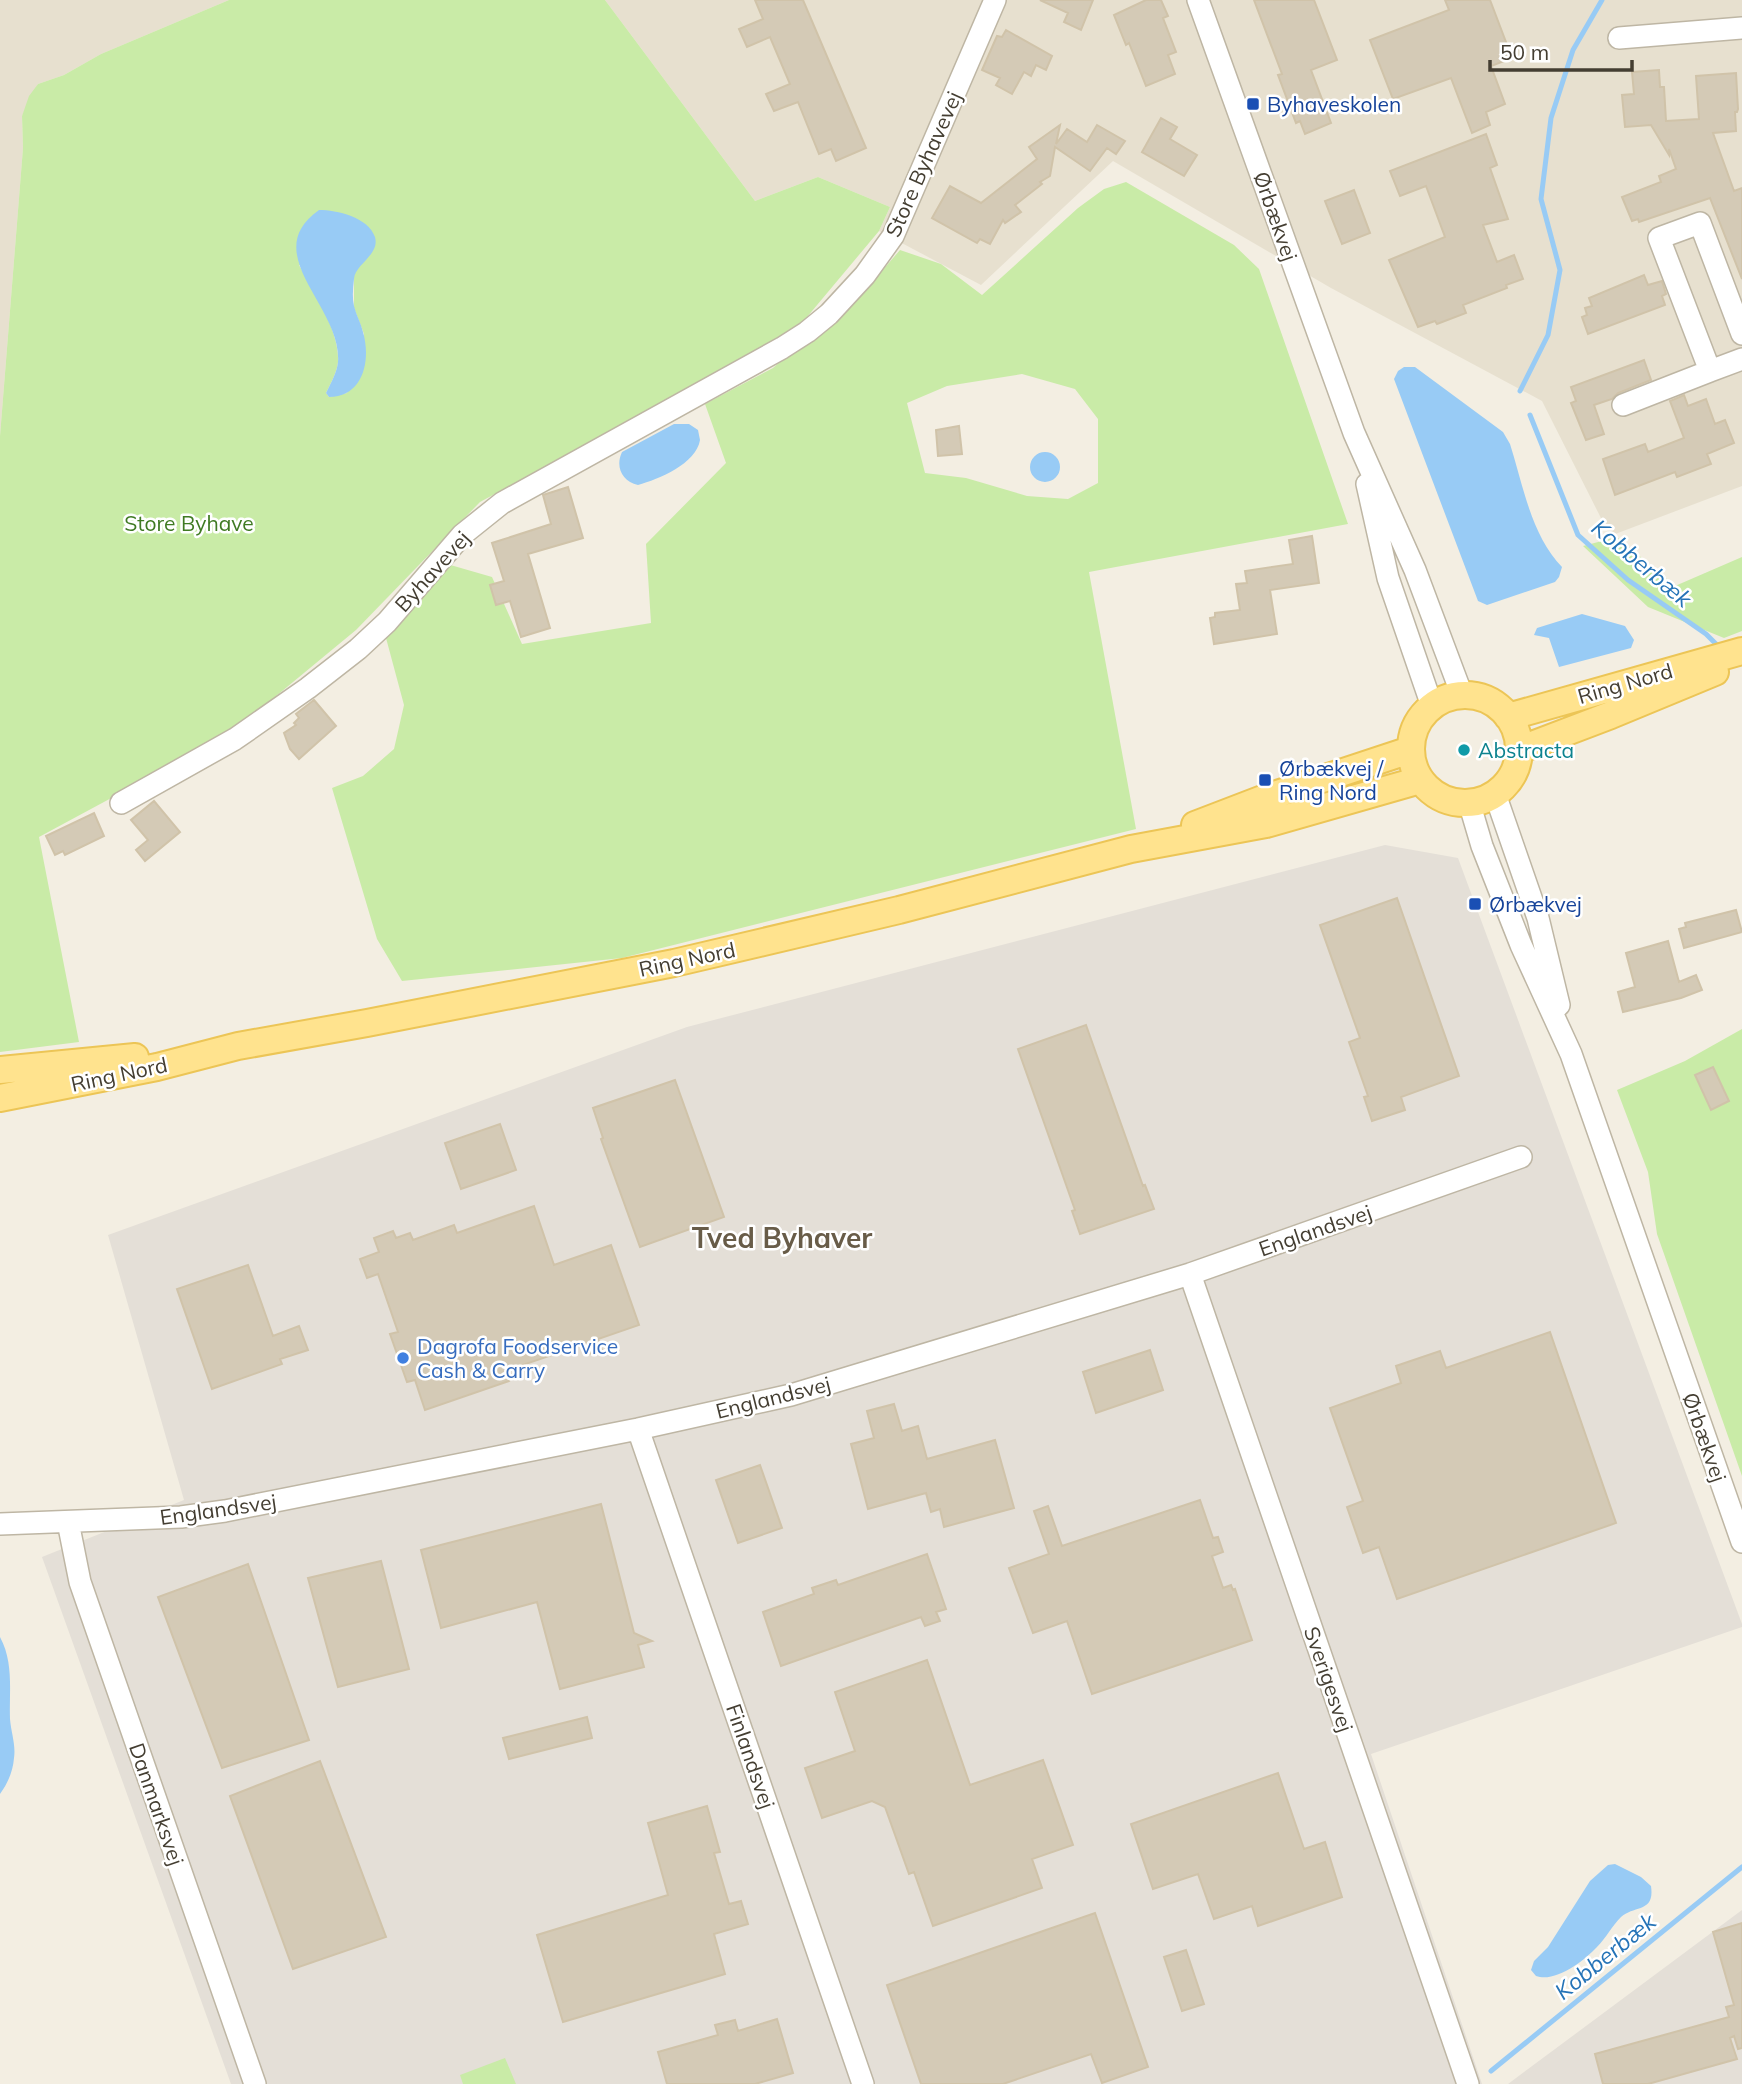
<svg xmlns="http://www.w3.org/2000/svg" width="1742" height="2084" font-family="Mulish,sans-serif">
<rect width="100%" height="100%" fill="#f3eee2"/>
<path fill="#e7e0cf" d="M0 0H229L101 54 64 75 38 84 22 116 23 148 0 436Z
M605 0H1742V486L1610 536 1542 401 1331 288 1113 161 981 285 879 231 890 207 818 177 755 201Z"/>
<path fill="#e4dfd7" d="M1385 845 1458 858 1742 1624V1627L1371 1754 1482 2084H231L42 1557 184 1500 108 1235 687 1027Z
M1742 1910V2084H1508Z"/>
<path fill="#c9eba7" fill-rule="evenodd" d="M229 0H605L755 201 818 177 890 207 879 231 797 329 480 502 356 630 230 734 39 837 79 1042 0 1052V436L23 148 22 116 29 96 38 84 64 75 101 54ZM299 265 354 273V308L364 334 347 393 329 397 326 393C331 383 337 372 338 362 340 331 313 291 299 265Z
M1126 182 1234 245 1259 269 1348 524 1089 572 1136 829 622 958 402 981 377 939 332 788 363 776 394 749 404 705 386 638 447 564 492 577 522 644 651 623 646 544 726 463 705 404 773 368 881 272 900 250 941 264 982 295 1078 208 1104 189ZM1022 374 1075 389 1098 419V483L1068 499 1027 496 966 478 925 473 907 403 947 386Z
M1617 537 1675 586 1742 557V631L1724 638 1648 607 1583 546Z
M1742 1029V1476L1657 1234 1648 1172 1617 1090 1685 1061Z
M505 2058 516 2084H463L460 2075Z"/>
<path fill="#98cbf5" d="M319 210C337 210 368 217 375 237 380 255 355 264 354 279 353 288 352 297 354 306 356 315 361 323 363 332 371 359 364 397 329 397L326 393C331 383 337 372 338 362 342 306 257 254 319 210Z
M1404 367H1415L1503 432 1510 444C1523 485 1531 535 1562 567L1559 577 1555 582 1487 605 1478 601 1394 379 1398 371Z
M674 424H689L698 430 700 440C696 464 659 479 638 485 622 481 615 467 622 452Z
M1030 467a15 15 0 1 1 30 0a15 15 0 1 1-30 0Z
M1582 614 1625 626 1634 640 1631 648 1559 667 1549 638 1534 635 1537 628Z
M0 1637C14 1663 9 1691 10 1719 11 1732 16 1745 14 1758 13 1771 8 1783 0 1794Z
M1615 1864 1641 1877 1651 1886C1655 1913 1634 1905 1621 1917 1612 1926 1606 1938 1597 1947 1584 1961 1555 1983 1536 1976L1531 1970 1534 1961 1548 1947 1590 1881 1608 1865Z"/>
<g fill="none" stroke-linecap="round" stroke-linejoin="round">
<path stroke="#98cbf5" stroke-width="5" d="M1520 391 1548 335 1560 270 1541 199 1551 118 1573 50 1602 0
M1530 415 1578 535 1628 580 1706 634 1718 646
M1491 2071 1742 1867"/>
</g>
<path fill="#d4cab6" stroke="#d0c3a9" stroke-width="2" d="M755 0H803L866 148 836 161 831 149 819 154 798 102 774 111 766 94 790 84 770 37 747 47 739 29 763 19Z
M1040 0H1093L1081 30 1064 22 1068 13Z
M1146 0H1161L1168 16 1163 18 1176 52 1168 55 1175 74 1146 86 1129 43 1126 45 1114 15Z
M1254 0H1314L1337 60 1311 70 1331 123 1305 134 1300 121 1296 123 1278 75 1282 74Z
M1445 0H1490L1512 58 1491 66 1505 104 1486 112 1490 125 1472 133 1451 78 1393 99 1370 40 1449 10Z
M1006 30 1052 56 1046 70 1036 65 1031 76 1024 72 1012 94 996 85 1000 78 982 70 997 36 1002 37Z
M1659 70 1660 87H1664L1666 121 1699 119 1696 76 1736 73 1738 109 1737 112H1735L1736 131 1713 133 1734 191 1742 188V279L1710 198 1639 222 1638 219 1632 221 1622 197 1661 182 1659 176 1676 169 1669 149V155L1651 125 1625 127 1622 95 1634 94 1632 72Z
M1161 118 1177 127 1170 139 1197 155 1184 176 1142 152Z
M1060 125 1056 144 1067 129 1087 142 1097 125 1125 141 1116 154 1107 148 1090 171 1055 147 1050 176 1040 182 1042 184 1015 205 1021 212 1005 223 1003 220 990 244 980 239 977 243 932 218 950 186 981 203 1037 159 1029 147Z
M1486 134 1497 165 1490 168 1508 219 1483 225 1497 262 1514 255 1523 279 1506 285 1507 288 1463 305 1466 313 1437 324 1435 321 1418 327 1389 260 1445 237 1426 186 1400 196 1390 171Z
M1354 190 1370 233 1342 244 1325 201Z
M1644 275 1648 285 1662 281 1666 294 1662 296 1665 305 1588 334 1582 317 1587 315 1585 308 1592 306 1589 298Z
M1644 360 1651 380 1618 393 1612 399 1594 405 1604 434 1586 440 1571 403 1576 401 1571 387Z
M1684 395 1688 406 1706 399 1715 424 1725 420 1734 443 1707 454 1711 464 1677 477 1675 472 1615 495 1603 459 1645 444 1648 452 1684 438 1670 401Z
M959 426 962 454 938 456 936 430Z
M568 487 583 538 528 554 550 628 521 637 510 601 496 605 490 585 504 581 492 543 551 524 543 495Z
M1312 536 1319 583 1270 590 1277 634 1214 644 1210 618 1215 617V613L1240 610 1236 584 1247 583 1245 571 1293 564 1289 540Z
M314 700 336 726 299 759 290 749 284 733 296 725 294 723 299 718 296 714Z
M154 801 180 832 145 861 136 850 148 840 131 820Z
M94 813 104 836 65 855 63 851 55 855 46 836Z
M1397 898 1459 1076 1401 1097 1405 1110 1372 1121 1364 1097 1368 1096 1349 1042 1360 1038 1320 925Z
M1736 910 1742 932 1684 948 1679 929 1686 927 1685 923Z
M1668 941 1679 982 1696 975 1702 990 1681 998 1623 1012 1618 992 1635 987 1626 953Z
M1086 1025 1143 1186 1145 1185 1154 1209 1080 1234 1072 1211 1075 1210 1018 1049Z
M1713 1067 1729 1101 1711 1110 1695 1075Z
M675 1080 724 1217 640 1247 601 1139 603 1138 593 1108Z
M500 1124 516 1170 461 1189 445 1143Z
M534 1206 554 1265 611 1245 639 1325 598 1339 602 1350 585 1355 581 1345 505 1371 509 1381 425 1410 415 1380 407 1382 390 1334 398 1332 378 1274 367 1278 360 1259 379 1252 374 1238 393 1231 396 1238 410 1233 413 1240 454 1225 457 1233Z
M248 1265 273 1336 299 1326 308 1350 280 1359 282 1364 212 1389 177 1289Z
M1550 1332 1616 1523 1397 1599 1379 1547 1363 1553 1347 1507 1363 1501 1330 1408 1401 1383 1396 1366 1440 1351 1446 1368Z
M1150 1350 1163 1390 1096 1413 1083 1372Z
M894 1404 902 1431 918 1426 927 1459 995 1440 1014 1508 944 1527 940 1509 931 1512 926 1493 868 1509 851 1444 874 1438 867 1411Z
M760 1465 782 1528 738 1543 716 1480Z
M1200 1500 1213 1538 1218 1537 1223 1552 1212 1556 1223 1588 1231 1585 1233 1590 1235 1589 1252 1640 1092 1694 1067 1621 1033 1633 1009 1568 1049 1554 1034 1511 1048 1506 1062 1546Z
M601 1504 634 1633 652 1641 638 1645 644 1667 560 1689 537 1602 441 1628 421 1550Z
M927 1554 946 1609 936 1612 940 1621 925 1626 921 1617 781 1666 763 1612 814 1594 812 1588 836 1580 838 1585Z
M381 1561 409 1669 338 1687 308 1578Z
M248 1564 309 1740 222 1768 158 1597Z
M927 1660 970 1785 1043 1760 1073 1845 1032 1859 1042 1888 933 1926 914 1872 909 1874 885 1807 872 1801 822 1818 805 1768 855 1751 835 1692Z
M587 1717 592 1738 509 1759 503 1738Z
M320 1761 386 1937 293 1969 230 1796Z
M1278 1773 1304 1849 1325 1842 1342 1897 1258 1926 1252 1906 1214 1919 1198 1874 1153 1889 1131 1824Z
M707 1806 720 1852 714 1853 729 1904 741 1901 748 1924 714 1934 725 1974 563 2022 537 1935 668 1895 648 1823Z
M1095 1913 1148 2067 1102 2083 1091 2054 1003 2084H921L887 1985Z
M1742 1923V2048L1738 2049 1734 2036 1730 2038 1737 2059 1648 2084H1603L1595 2054 1729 2017 1726 2007 1734 2005 1713 1932Z
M1186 1950 1204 2004 1182 2011 1164 1957Z
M777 2019 793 2073 755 2084H667L658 2052 718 2035 715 2025 735 2020 738 2031Z"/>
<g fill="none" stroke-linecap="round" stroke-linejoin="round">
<g stroke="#beb6a4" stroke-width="24">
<path id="minor" d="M1198 0 1354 433 1415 570 1462 695
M1619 38 1742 28
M1742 334 1700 223 1659 238 1710 371 1742 359
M1623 405 1710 371
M1367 484 1388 578 1432 706
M1495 794 1538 918 1559 1005
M1469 802 1482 846 1521 945 1571 1054 1742 1542
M121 803 235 739 308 688 358 649 387 622 462 535 502 503 782 348 807 332 829 314 865 275 893 236 995 0
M1190 1274 1468 2084
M638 1429 863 2084
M68 1522 80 1582 255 2084
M0 1524 181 1517 225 1511 638 1429 791 1395 1190 1274 1521 1157"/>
</g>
<g stroke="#ecc556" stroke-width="30">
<path id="major" d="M1411 749a54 54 0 1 1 108 0a54 54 0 1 1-108 0Z
M1508 717 1742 651
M1519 750 1611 715 1715 672
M1195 825 1268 797 1410 750
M0 1070 135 1057
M0 1098 157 1067 238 1046 367 1023 674 963 899 910 1131 849 1266 824 1420 780"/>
</g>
<use href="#minor" stroke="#fff" stroke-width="21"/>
<use href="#major" stroke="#ffe38e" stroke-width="26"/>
</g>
<g fill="#1a4fb4" stroke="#fff" stroke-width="2.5">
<rect x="1246" y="97" width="14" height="14" rx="3.5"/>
<rect x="1258" y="773" width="14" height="14" rx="3.5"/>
<rect x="1468" y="897" width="14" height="14" rx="3.5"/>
</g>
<circle fill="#0f9aa8" stroke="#fff" stroke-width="2.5" cx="1464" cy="750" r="7"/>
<circle fill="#3f7fe0" stroke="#fff" stroke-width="2.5" cx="403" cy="1358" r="7"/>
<g text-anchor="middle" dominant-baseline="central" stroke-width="5" stroke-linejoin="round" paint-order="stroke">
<g font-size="21" fill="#164399" stroke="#fff" text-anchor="start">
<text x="1267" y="104">Byhaveskolen</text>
<text x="1279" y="768">Ørbækvej /<tspan x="1279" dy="24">Ring Nord</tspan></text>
<text x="1489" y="904">Ørbækvej</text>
</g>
<g font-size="21" fill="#443e32" stroke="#fff">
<text transform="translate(923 164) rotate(-66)">Store Byhavevej</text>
<text transform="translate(1276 216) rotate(71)">Ørbækvej</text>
<text transform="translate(432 571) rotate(-48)">Byhavevej</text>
<text transform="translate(1625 683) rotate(-16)">Ring Nord</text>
<text transform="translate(687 959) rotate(-12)">Ring Nord</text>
<text transform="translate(119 1074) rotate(-12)">Ring Nord</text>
<text transform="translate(1315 1230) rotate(-19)">Englandsvej</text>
<text transform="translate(773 1397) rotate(-14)">Englandsvej</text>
<text transform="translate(1705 1437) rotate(71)">Ørbækvej</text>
<text transform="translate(218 1509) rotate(-8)">Englandsvej</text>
<text transform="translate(1329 1679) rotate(71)">Sverigesvej</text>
<text transform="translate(751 1756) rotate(71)">Finlandsvej</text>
<text transform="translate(157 1804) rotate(71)">Danmarksvej</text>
</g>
<g font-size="21" fill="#3f7a22" stroke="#fff">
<text x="189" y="523">Store Byhave</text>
</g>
<g font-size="21" fill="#0d838f" stroke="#fff" text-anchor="start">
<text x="1478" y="750">Abstracta</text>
</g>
<g font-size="21" fill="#366cbe" stroke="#fff" text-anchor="start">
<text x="417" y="1346">Dagrofa Foodservice<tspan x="417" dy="24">Cash &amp; Carry</tspan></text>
</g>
<g font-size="23" font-style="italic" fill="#2473b7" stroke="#fff">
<text transform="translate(1642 563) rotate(40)">Kobberbæk</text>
<text transform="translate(1605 1956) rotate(-39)">Kobberbæk</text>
</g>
<g font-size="28" font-weight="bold" fill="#685c48" stroke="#fff">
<text x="782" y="1237">Tved Byhaver</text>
</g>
</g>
<path d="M1490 60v10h142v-10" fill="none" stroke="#443e32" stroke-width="3.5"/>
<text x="1500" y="60" font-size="21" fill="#443e32" stroke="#ffffff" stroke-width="5" paint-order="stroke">50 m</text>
</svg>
